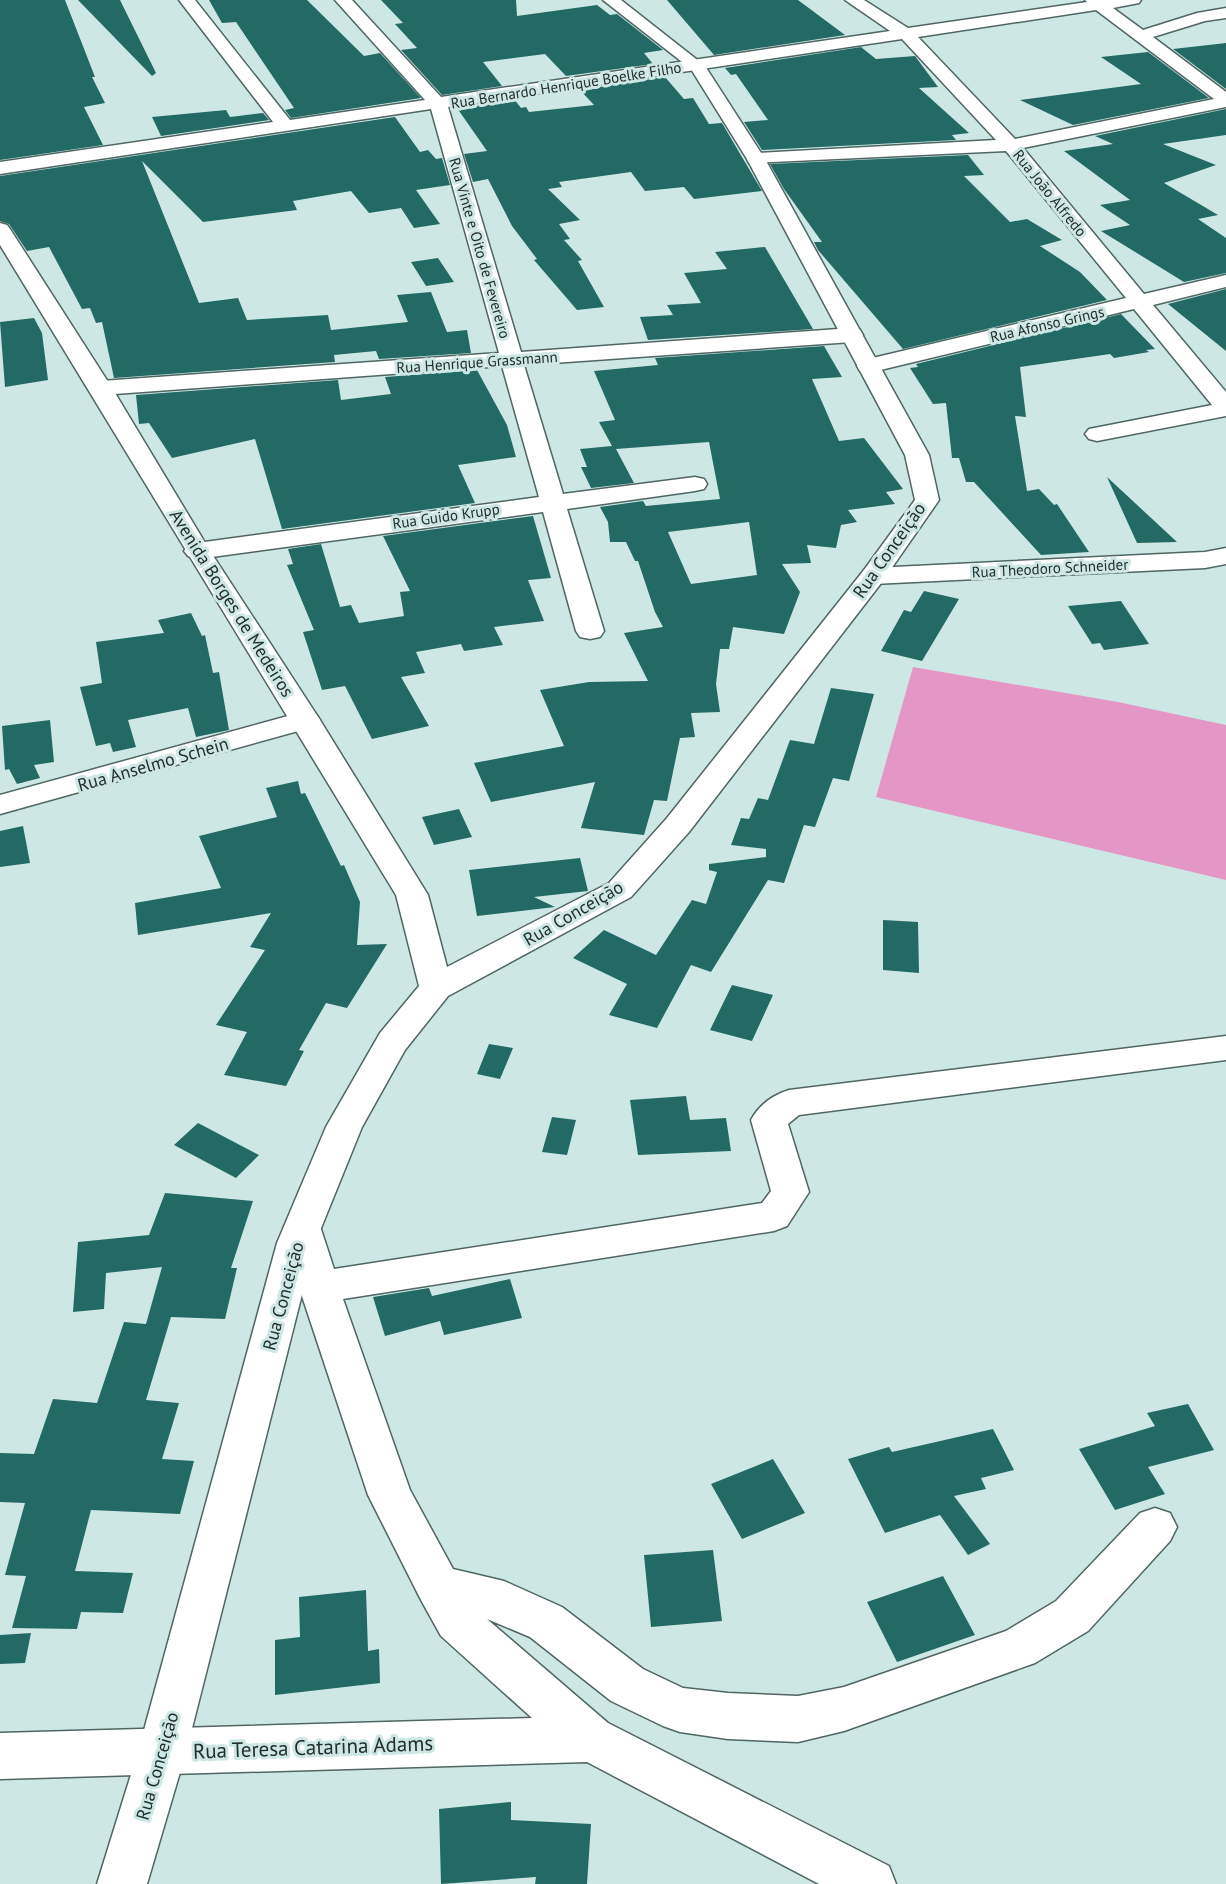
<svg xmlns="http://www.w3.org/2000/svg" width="1226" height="1884" font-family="'PT Sans',sans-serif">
<rect width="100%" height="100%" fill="#cde8e4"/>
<path fill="#e497c4" d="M913 667 1118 702 1226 725V880L876 797Z"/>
<path fill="#226a63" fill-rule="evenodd" d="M0 0H65L95 77H92L105 103 84 107 103 145 0 160Z
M78 0H120L156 73 152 76Z
M209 0H307L364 56 380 53 421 98 291 118 285 110 294 108 236 22 222 23Z
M381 0H516L517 16 597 5 610 15 617 14 663 50 644 53 653 64 566 76 545 54 483 62 502 86 442 95 401 50 417 48 395 24 403 23Z
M667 0H798L845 35 714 55Z
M1226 43V89L1173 49Z
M861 47 876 59 915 56 938 87 919 88 969 133 952 135 956 140 762 150 744 122 768 120 736 74 731 75 725 68Z
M1148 52 1209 98 1073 125 1020 100 1141 84 1101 57Z
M665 77 684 99 693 98 709 124 722 123 762 191 694 199 684 187 645 191 631 172 559 182 562 187 548 189 580 220 559 224 570 239 564 240 582 260 578 261 604 307 577 310 534 260 537 259 512 226 488 179 473 182 464 154 487 151 457 108 514 99 521 108 526 107 529 112 594 105 580 90Z
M1226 109V135L1163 144 1216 165 1164 183 1218 215 1198 219 1226 238V273L1184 282 1101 231 1130 225 1100 205 1130 200 1064 151 1113 144 1095 136Z
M226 110 230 117 263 113 269 120 161 136 152 117Z
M395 117 420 152 428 150 436 159 442 158 450 185 416 190 440 224 414 228 401 208 369 213 351 191 293 201 297 210 203 222 142 161 199 303 238 298 247 320 328 315 331 330 408 322 397 295 431 292 447 332 467 330 471 353 379 359 376 351 334 355 335 362 114 378 102 322 96 323 90 308 82 309 49 247 27 251 9 224 0 221V176Z
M968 155 984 175 964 176 1010 222 1027 219 1062 240 1040 246 1080 272 1107 300 903 349 818 250 814 242H822L784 189 770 164Z
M765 247 813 329 648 340 640 317 673 315 667 305 701 303 684 273 727 269 715 252Z
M438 258 454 282 426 286 411 262Z
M1226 289V351L1168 304Z
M1121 314 1155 349 1146 350 1149 352 1114 358 1110 354 1020 367 1026 417 1015 416 1027 491 1039 489 1054 505 1057 504 1089 552 1041 555 974 482H966L959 458H952L946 403 933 404 910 368 918 367 916 364Z
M34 318 42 333 48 380 5 387 0 322Z
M824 346 842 377 812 379 839 441 864 438 903 489 886 492 895 504 848 510 857 522 841 525 836 548 807 545 811 563 782 564 800 592 784 634 733 627 729 649H720L716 684 720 712 691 713 695 737 680 738 667 801 654 800 644 835 581 828 595 782 491 802 474 763 564 746 540 690 589 682 648 681 624 633 663 627 655 612 638 561H635L626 542H610L608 522 600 507 643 501 646 506 720 499 709 442 616 449 634 483 591 488 581 467H587L580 449 612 446 599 422 615 420 594 371 658 365 655 358ZM749 522 757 575 691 584 668 532Z
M477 370 507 425 516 457 458 465 475 503 282 529 255 439 172 458 149 423 139 424 136 395 338 380 341 400 391 394 385 377Z
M1107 477 1177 542 1137 543Z
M533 516 551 578 528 580 544 621 494 627 503 645 464 651 461 644 416 652 425 673 401 677 429 726 372 739 345 686 322 690 303 632 314 630 287 565 293 564 288 549 321 544 340 607 351 605 359 623 404 616 400 592 410 591 383 536Z
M924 591 959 599 922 661 881 651 904 610 911 612Z
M1121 601 1149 644 1104 650 1100 643 1092 644 1068 606Z
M191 613 202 636 205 635 213 673 219 672 229 730 196 737 188 708 128 720 136 747 113 752 110 743 96 746 80 687 102 683 96 642 164 633 158 620Z
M831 688 874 694 849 781 833 778 815 827 804 825 784 883 768 880 711 972 691 965 657 1028 609 1015 627 984 573 958 604 930 656 955 692 900 706 904 717 872 709 870V864L766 857V849L731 845 741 818 749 819 758 798 768 800 790 740 814 744Z
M50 720 54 762 34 765 40 778 17 784 9 769 5 770 2 726Z
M298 781 301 794 305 793 341 866 344 865 360 902 357 945 387 944 347 1008 326 1003 299 1050 304 1051 286 1086 224 1075 247 1032 216 1025 265 950 250 947 271 913 138 935 135 903 221 888 199 836 277 817 266 788Z
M459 809 472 837 434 845 422 817Z
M23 826 30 863 0 867V831Z
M580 858 588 891 534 897 555 907 477 916 469 870Z
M883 920 918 922 919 973 883 970Z
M732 985 773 995 752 1041 710 1030Z
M489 1044 513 1048 500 1079 477 1074Z
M686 1096 690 1120 726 1118 731 1151 638 1155 630 1100Z
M552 1117 576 1120 567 1155 542 1152Z
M198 1123 259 1155 236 1178 174 1145Z
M165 1193 253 1201 231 1268H237L225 1319 171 1317 146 1400 179 1403 162 1459 194 1461 180 1514 91 1510 75 1571 133 1573 123 1613 81 1612 77 1629 12 1628 26 1576 5 1575 25 1503 0 1502V1453L34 1454 53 1399 97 1403 124 1322 146 1324 162 1267 106 1273 104 1309 73 1312 78 1242 149 1235Z
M510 1279 522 1318 444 1335 440 1321 385 1336 373 1297 429 1288 432 1296Z
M1188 1404 1214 1450 1148 1467 1165 1494 1115 1510 1079 1449 1155 1426 1147 1413Z
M993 1429 1014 1470 981 1478 986 1489 954 1496 990 1544 968 1555 940 1515 885 1533 848 1459 889 1447 892 1452Z
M773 1459 805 1513 742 1539 711 1484Z
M713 1550 722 1621 651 1627 644 1555Z
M943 1576 975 1635 897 1662 867 1602Z
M366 1590 368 1651 379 1649 380 1683 275 1695V1640L300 1637 299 1597Z
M31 1633 25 1663 0 1664V1635Z
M511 1802V1820L591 1824 587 1884H535L536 1877 441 1884 439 1809Z"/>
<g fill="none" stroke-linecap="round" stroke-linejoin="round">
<g stroke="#4f6663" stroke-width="3">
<path id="minor" d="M179 0H195L290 120 425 100 335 0H352L441 97 890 31 845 0H864L908 28 1087 2 1085 0H1141L1139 3 1113 8 1143 30 1197 13 1226 8V18L1205 21 1153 37 1226 92V107L1023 148 1144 294 1226 275V287L1153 305 1226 392V416L1097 441 1089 439 1085 434 1089 429 1212 405 1134 309 868 373 860 371 857 366 860 361 1126 298 1006 151 749 163 747 159 749 155 756 153 996 140 902 39 448 107 521 352 852 328 860 330 863 335 860 340 852 342 524 365 563 494 695 477 704 479 707 484 704 489 695 491 567 509 604 631 600 637 590 639 580 637 576 631 543 512 197 559 188 556 184 551 188 546 197 543 539 497 502 366 101 395 93 393 90 388 93 383 101 381 499 353 431 109 0 174V162L273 122ZM1096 10 1214 99 1015 139 918 37Z
M1226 548V564L1205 568 873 584 864 582 860 576 864 570 873 568 1205 552Z
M306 711 316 714 320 720 316 726 0 814V795Z
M1226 1036V1060L799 1115 788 1124 809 1192 787 1226 774 1231 343 1299 410 1490 453 1569 504 1581 562 1607 643 1669 683 1688 728 1693 798 1696 844 1687 1006 1631 1056 1601 1140 1513 1155 1508 1170 1513 1177 1527 1170 1541 1088 1631 1035 1663 844 1731 798 1742 728 1739 680 1732 663 1726 611 1701 530 1637 487 1619 608 1723 889 1866 896 1884H819L587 1762 0 1779V1733L532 1718 441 1636 421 1600 368 1495 299 1287 284 1227 289 1217 303 1212 317 1217 334 1269 762 1203 771 1191 751 1120C759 1105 773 1095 789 1090Z"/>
</g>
<g stroke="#4f6663" stroke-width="3">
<path id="major" d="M603 0H621L705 66 765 159 929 455 939 500 882 582 689 832 631 897 448 996 405 1050 362 1127 315 1243 186 1752 147 1884H97L138 1752 277 1243 326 1127 380 1033 419 986 396 895 0 245V223L7 225 10 229 112 388 210 551 320 720 428 895 447 967 609 883 667 818 864 570 915 500 905 455 747 159 691 69Z"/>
</g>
<use href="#minor" fill="#fff" fill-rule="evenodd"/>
<use href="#major" fill="#fff" fill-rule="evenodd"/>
</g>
<g text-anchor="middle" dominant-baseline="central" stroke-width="6" stroke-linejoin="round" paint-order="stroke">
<g font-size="15" fill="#232d2c" stroke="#cde8e4">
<text transform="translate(566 85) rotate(-9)">Rua Bernardo Henrique Boelke Filho</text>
<text transform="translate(1050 193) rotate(51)">Rua João Alfredo</text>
<text transform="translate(480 248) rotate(74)">Rua Vinte e Oito de Fevereiro</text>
<text transform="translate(1047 324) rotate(-13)">Rua Afonso Grings</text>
<text transform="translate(477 362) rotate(-4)">Rua Henrique Grassmann</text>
<text transform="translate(446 516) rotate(-8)">Rua Guido Krupp</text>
<text transform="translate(1050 568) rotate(-3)">Rua Theodoro Schneider</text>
</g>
<g font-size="18" fill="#232d2c" stroke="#cde8e4">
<text transform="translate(889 550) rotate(-55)">Rua Conceição</text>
<text transform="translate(232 603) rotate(58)">Avenida Borges de Medeiros</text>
<text transform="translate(153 764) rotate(-16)">Rua Anselmo Schein</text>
<text transform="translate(573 913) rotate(-30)">Rua Conceição</text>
<text transform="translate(283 1296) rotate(-75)">Rua Conceição</text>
<text transform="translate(157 1766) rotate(-74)">Rua Conceição</text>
</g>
<g font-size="21" fill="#232d2c" stroke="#cde8e4">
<text transform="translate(313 1747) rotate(-2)">Rua Teresa Catarina Adams</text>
</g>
</g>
</svg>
